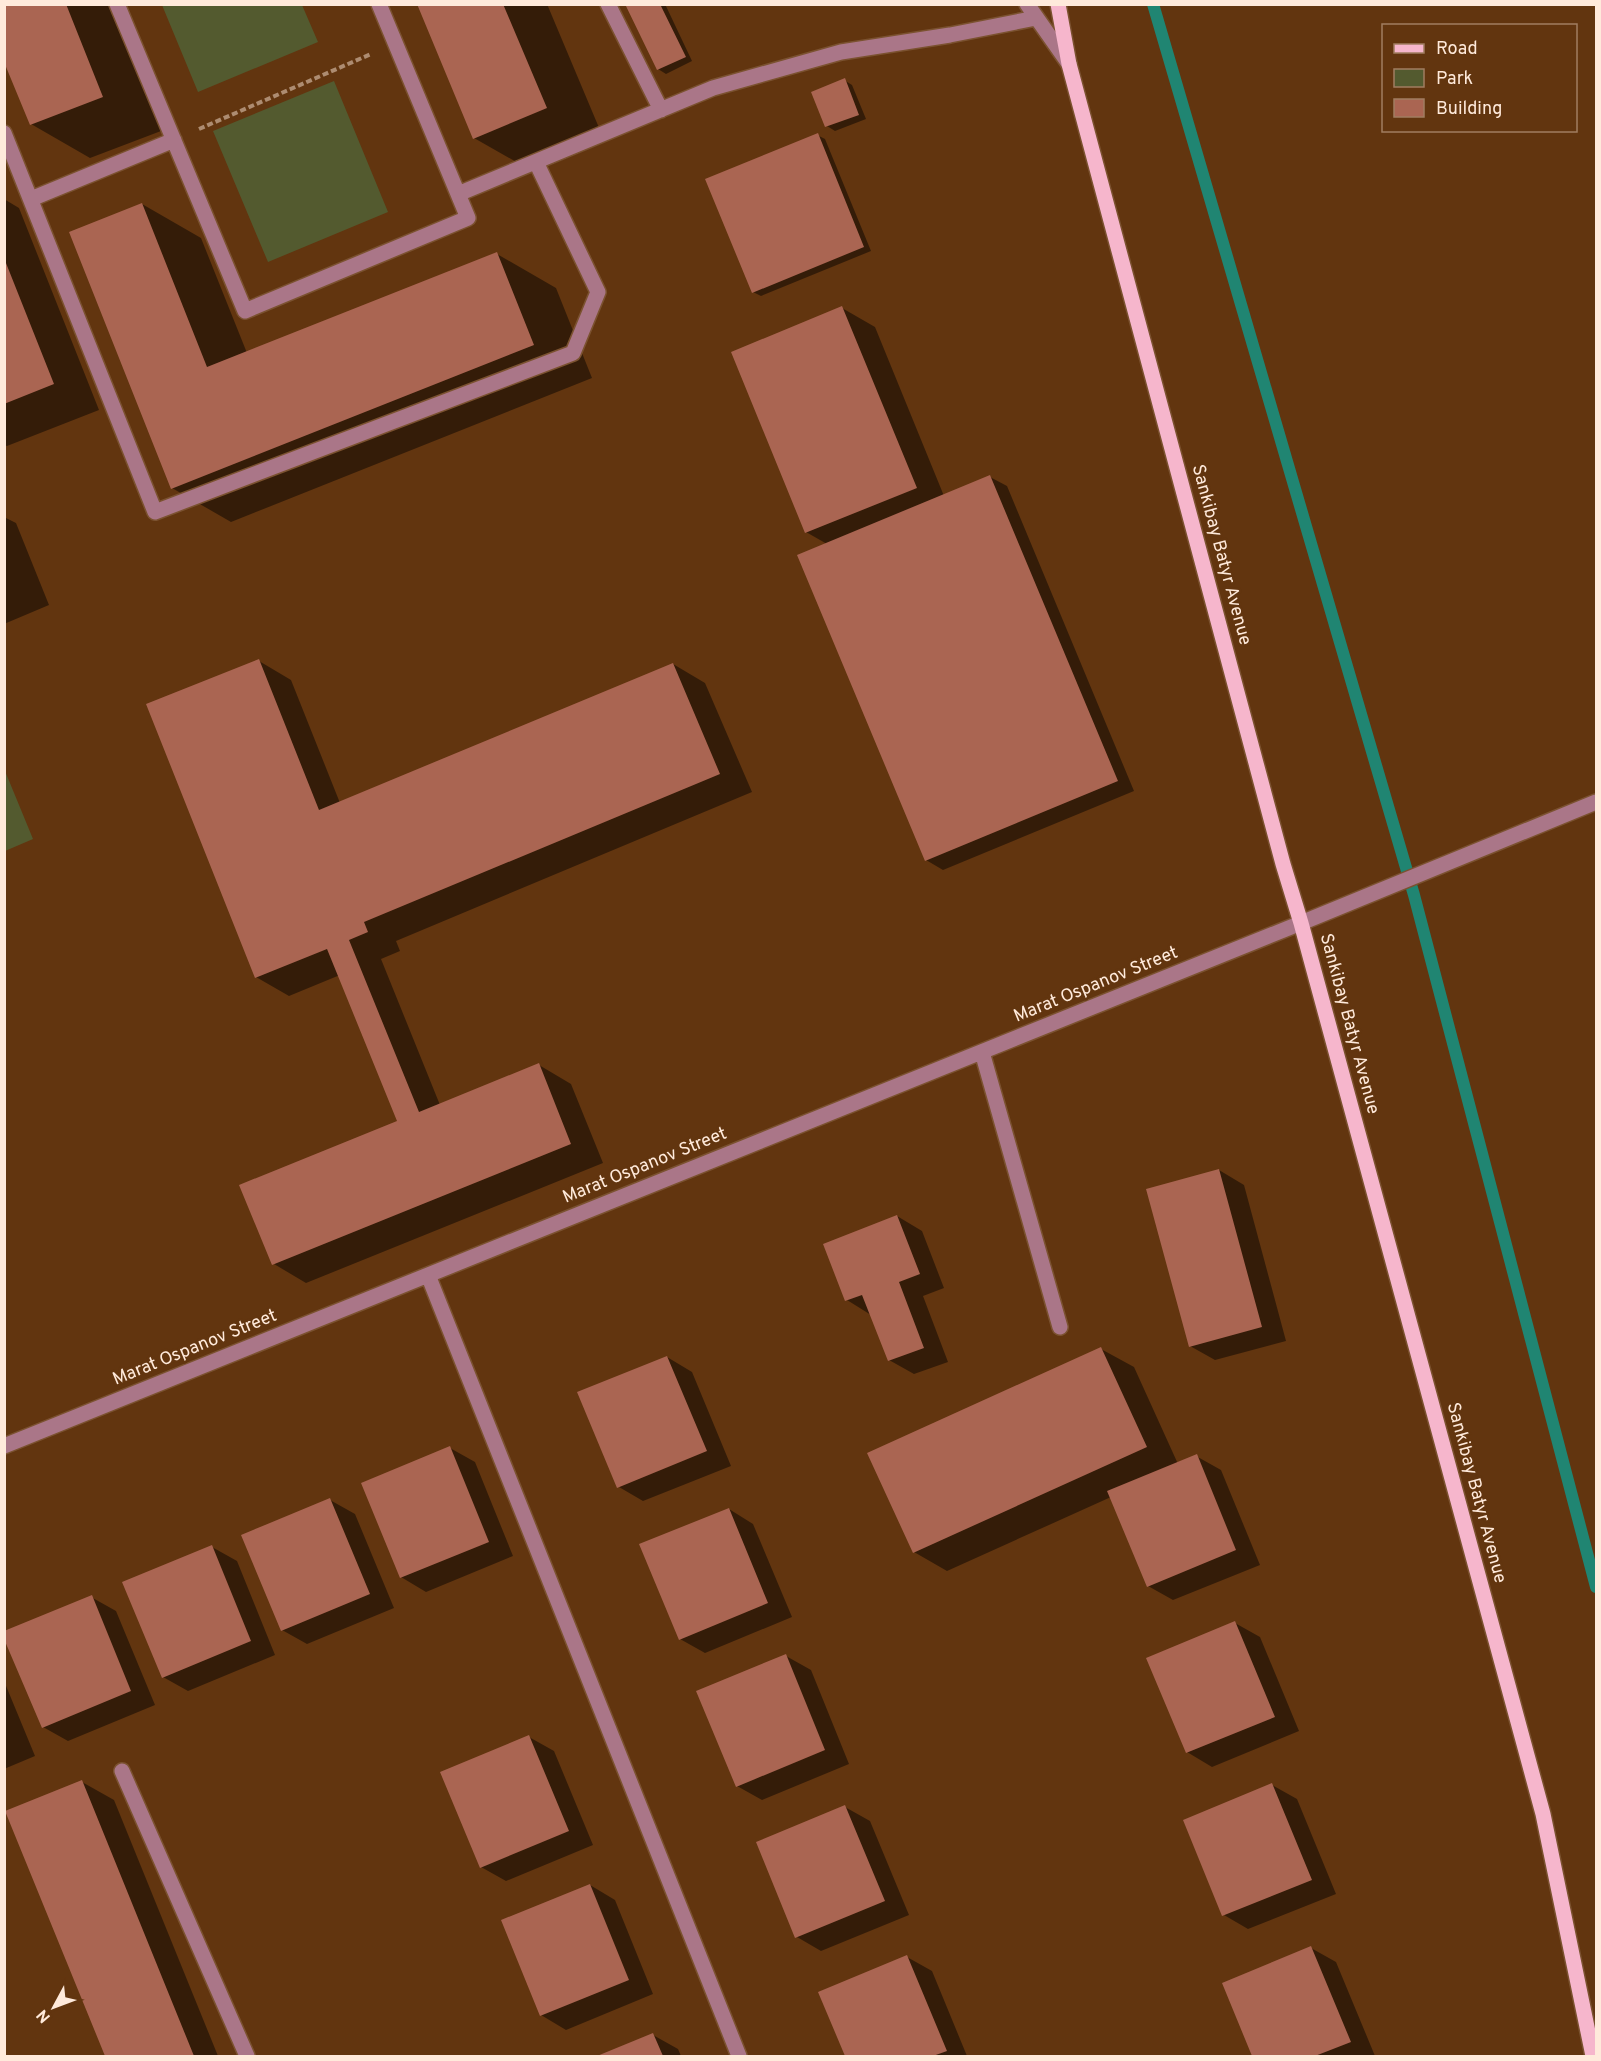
<svg xmlns="http://www.w3.org/2000/svg" width="1601" height="2061" font-family="Overpass,sans-serif">
<rect width="100%" height="100%" fill="#62350f"/>
<path fill="#535a2f" d="M162 5H302L318 42 198 92Z
M334 81 388 212 268 262 213 131Z
M5 771 33 839 5 851H4Z"/>
<path fill="#0007" d="M4 4H111L161 131 90 158 31 124Z
M418 4H547L605 142 534 172 474 138Z
M627 4H665L692 61 666 74 658 69Z
M844 80 852 85 866 119 835 131 827 126Z
M817 135 825 139 871 251 761 296 753 292Z
M4 199 19 208 99 410 7 446 4 445Z
M142 204 201 238 247 353 497 254 556 288 592 378 231 522 172 488Z
M842 308 875 327 944 496 990 477 1007 486 1134 791 943 870 926 860 827 544 806 532Z
M4 517 16 523 49 605 4 624Z
M259 661 291 680 340 803 673 664 705 683 752 792 396 941 400 951 381 959 440 1105 539 1065 571 1084 603 1163 306 1283 274 1264 399 1121 340 975 289 996 256 977Z
M1219 1170 1244 1185 1286 1341 1215 1360 1190 1346Z
M897 1216 922 1231 944 1288 923 1296 948 1362 914 1374 889 1360 871 1315 847 1300Z
M1101 1349 1134 1367 1178 1464 1196 1456 1221 1470 1260 1565 1173 1600 1148 1586 1111 1497 947 1571 914 1552Z
M667 1357 692 1372 731 1466 643 1501 619 1487Z
M450 1448 475 1462 513 1556 426 1592 401 1577Z
M330 1500 355 1514 394 1608 307 1644 282 1630Z
M729 1509 753 1524 792 1617 705 1653 680 1639Z
M212 1547 237 1561 275 1655 188 1691 163 1677Z
M91 1597 116 1611 155 1705 68 1741 43 1727Z
M1235 1623 1260 1637 1299 1731 1212 1767 1187 1752Z
M786 1656 811 1670 849 1764 762 1800 737 1786Z
M4 1681 35 1756 4 1769Z
M529 1737 554 1751 593 1845 506 1881 481 1867Z
M82 1782 114 1800 218 2056H106L7 1812Z
M1272 1785 1297 1799 1336 1894 1248 1929 1224 1915Z
M845 1807 870 1821 909 1915 821 1951 797 1937Z
M590 1885 615 1900 653 1994 566 2030 541 2015Z
M1311 1948 1336 1962 1375 2056H1254L1224 1983Z
M907 1957 932 1971 967 2056H846L820 1992Z
M653 2035 678 2049 681 2056H600Z"/>
<g fill="none" stroke-linecap="round" stroke-linejoin="round">
<path stroke="#208572" stroke-width="12" d="M1153 4 1414 895 1596 1587"/>
</g>
<path fill="#aa6552" d="M4 4H66L103 97 30 125 4 62Z
M417 4H503L547 108 473 139Z
M625 4H660L686 57 657 70Z
M845 78 859 115 825 127 811 92Z
M818 133 864 247 752 293 705 179Z
M142 203 207 367 497 252 534 345 171 489 69 232Z
M4 258 54 384 4 404Z
M842 306 917 488 805 533 731 352Z
M990 475 1118 781 925 861 797 555Z
M259 659 319 810 673 663 720 774 364 922 368 932 349 940 419 1112 539 1063 571 1144 272 1265 239 1185 397 1121 327 949 255 978 146 704Z
M1219 1169 1262 1327 1189 1347 1146 1189Z
M897 1215 920 1274 899 1282 924 1348 888 1361 862 1295 845 1301 823 1244Z
M1101 1347 1147 1447 913 1553 867 1453Z
M667 1356 707 1451 617 1488 577 1392Z
M450 1446 489 1542 400 1578 361 1483Z
M1197 1454 1236 1550 1147 1587 1107 1491Z
M330 1498 370 1594 281 1631 241 1535Z
M729 1508 768 1603 679 1640 639 1544Z
M212 1545 251 1641 162 1678 122 1582Z
M92 1595 131 1691 42 1728 4 1639V1631Z
M1235 1621 1275 1717 1186 1753 1146 1658Z
M786 1654 825 1750 736 1787 696 1691Z
M529 1735 569 1831 480 1868 440 1772Z
M82 1780 194 2056H105L5 1811Z
M1272 1783 1312 1880 1222 1916 1183 1820Z
M845 1805 885 1901 795 1938 756 1842Z
M590 1884 629 1980 540 2016 501 1920Z
M1311 1946 1351 2042 1315 2056H1252L1222 1983Z
M907 1955 947 2051 933 2056H845L818 1992Z
M653 2033 663 2056H597Z"/>
<g fill="none" stroke-linecap="round" stroke-linejoin="round">
<g stroke="#7b5230" stroke-width="18">
<path id="minor" d="M117 4 245 311 468 218 379 4
M608 4 661 110
M1027 4 1069 64
M4 133 155 512 573 353 598 292 536 162
M458 194 713 88 841 52 950 35 1036 18
M31 199 174 140
M982 1052 1060 1327
M428 1275 739 2056
M4 1446 1301 923 1596 802
M122 1771 247 2056"/>
</g>
<g stroke="#7b5230" stroke-width="18">
<path id="major" d="M1058 4 1069 64 1283 864 1301 923 1543 1814 1593 2056"/>
</g>
<path stroke="#ad8c71" stroke-width="4" stroke-dasharray="6 3" stroke-linecap="butt" d="M199 129 371 54"/>
<use href="#minor" stroke="#aa7688" stroke-width="15"/>
<use href="#major" stroke="#f6b6cc" stroke-width="15"/>
</g>
<g text-anchor="middle" dominant-baseline="central" stroke-width="5" stroke-linejoin="round" paint-order="stroke">
<g font-size="18" fill="#ffeadb" stroke="#62350f">
<text transform="translate(1221 555) rotate(75)">Sankibay Batyr Avenue</text>
<text transform="translate(1096 985) rotate(-22)">Marat Ospanov Street</text>
<text transform="translate(1349 1024) rotate(75)">Sankibay Batyr Avenue</text>
<text transform="translate(645 1166) rotate(-22)">Marat Ospanov Street</text>
<text transform="translate(195 1348) rotate(-22)">Marat Ospanov Street</text>
<text transform="translate(1476 1493) rotate(75)">Sankibay Batyr Avenue</text>
</g>
</g>
<rect width="1601" height="2061" fill="none" stroke="#ffeadb" stroke-width="12"/>
<rect x="1382" y="24" width="195" height="108" fill="#62350f" stroke="#a17d61" stroke-width="1.5"/>
<rect x="1394" y="44" width="30" height="9" fill="#f6b6cc" stroke="#a17d61" stroke-width="1.5"/>
<text x="1436" y="54" font-size="18" fill="#ffeadb">Road</text>
<rect x="1394" y="69" width="30" height="18" fill="#535a2f" stroke="#a17d61" stroke-width="1.5"/>
<text x="1436" y="84" font-size="18" fill="#ffeadb">Park</text>
<rect x="1394" y="99" width="30" height="18" fill="#aa6552" stroke="#a17d61" stroke-width="1.5"/>
<text x="1436" y="114" font-size="18" fill="#ffeadb">Building</text>
<g transform="translate(54 2007) rotate(229)" stroke="#62350f" stroke-width="4.5" paint-order="stroke">
<path d="M0-4.5L10 22L0 15L-10 22Z" fill="#ffeadb"/>
<text y="-9" font-size="16" font-weight="bold" text-anchor="middle" fill="#ffeadb">N</text>
</g>
</svg>
